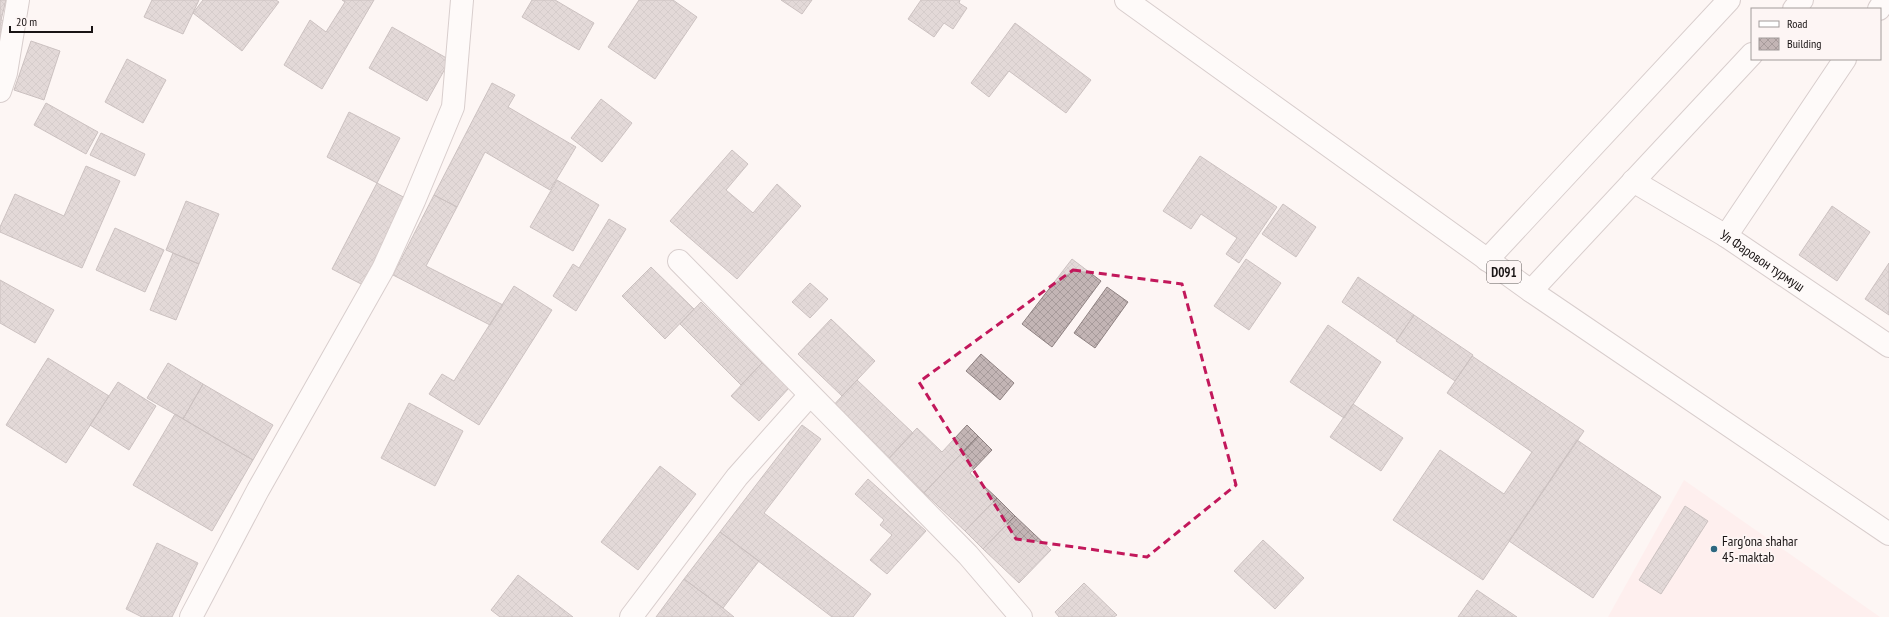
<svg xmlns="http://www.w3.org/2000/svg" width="1889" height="617" font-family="'PT Sans Narrow',sans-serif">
<defs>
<pattern id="building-cross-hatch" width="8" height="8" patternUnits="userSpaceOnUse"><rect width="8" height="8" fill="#c3b5b5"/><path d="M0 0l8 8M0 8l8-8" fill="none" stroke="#a79b9b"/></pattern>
</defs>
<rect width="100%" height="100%" fill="#fdf5f4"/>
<path fill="#fee7e6" d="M1684 480 1880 617H1608Z"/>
<path fill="url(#building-cross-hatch)" stroke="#8f8282" d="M0 0H6L1 20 5 21 0 42Z
M152 0H199L183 34 144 17Z
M203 0H276L279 2 242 51 193 13Z
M342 0H374L322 89 284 65 310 20 326 32 345 2Z
M532 0H555L594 23 579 50 522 17Z
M639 0H673L697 17 655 79 608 47Z
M781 0H812L802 14Z
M921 0H960L959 3 967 8 953 29 944 23 934 37 908 19Z
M1015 23 1091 80 1066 113 1009 71 989 97 971 83Z
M392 27 450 60 427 101 369 68Z
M31 41 60 51 44 100 14 90Z
M127 59 166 80 143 123 105 102Z
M492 83 515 95 508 107 576 147 550 190 485 152 457 207 434 195Z
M601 99 632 123 602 162 571 138Z
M46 103 98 132 86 154 34 125Z
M349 112 400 138 377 183 327 157Z
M101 133 145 154 135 176 90 155Z
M732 150 748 164 726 190 753 213 777 184 801 206 737 279 670 221Z
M1200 156 1277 207 1239 263 1226 254 1237 238 1201 214 1191 229 1163 211Z
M86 166 120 181 82 268 0 232V227L15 194 64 216Z
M557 180 599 205 573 251 530 227Z
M377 183 409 200 365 286 332 269Z
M434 195 457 207 426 266 503 305 490 325 393 275Z
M186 201 219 214 199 264 166 250Z
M1283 204 1316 227 1296 257 1262 234Z
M1832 206 1870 232 1837 281 1799 255Z
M609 219 626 229 576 311 553 296 573 264 579 268Z
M115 228 164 250 145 292 96 270Z
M173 253 199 264 176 320 150 310Z
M1072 259 1101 281 1052 347 1022 324Z
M1246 259 1281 283 1249 330 1214 306Z
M1889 263V315L1865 299Z
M651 267 694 309 665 339 622 296Z
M1358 277 1414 315 1397 340 1342 302Z
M0 280 54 310 35 343 0 323Z
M810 283 828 299 810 318 792 302Z
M514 286 552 310 479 425 429 394 442 374 454 381Z
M1107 287 1128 302 1095 348 1074 333Z
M701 302 762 363 741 385 680 324Z
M1414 315 1473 355 1455 381 1396 341Z
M831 319 875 361 842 396 798 354Z
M1328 325 1381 362 1344 418 1290 382Z
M981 354 1014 383 1000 400 966 371Z
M1472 356 1584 431 1483 580 1393 520 1440 450 1504 494 1532 452 1447 393Z
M48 358 109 396 66 463 6 425Z
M168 363 203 384 183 419 147 398Z
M762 363 789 388 759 421 731 396Z
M857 380 913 433 885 463 829 410Z
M118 382 156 406 129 450 90 425Z
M203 384 273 425 253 460 183 419Z
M409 403 463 431 435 486 381 458Z
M1353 404 1403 438 1381 471 1330 437Z
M175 414 253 460 212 531 133 485Z
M802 425 821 439 764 513 871 594 853 617H832L720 532Z
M967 425 978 436 924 493 888 459 917 428 942 452Z
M978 436 992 450 970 473 997 498 965 531 924 493Z
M1577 440 1661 497 1593 598 1509 541Z
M660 466 696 494 638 570 601 542Z
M868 479 926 531 887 574 870 560 892 535 880 525 884 520 855 494Z
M997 498 1015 516 983 549 965 531Z
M1685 506 1708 521 1661 594 1639 580Z
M1015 516 1051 550 1019 583 983 549Z
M720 532 759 561 723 608 684 579Z
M1263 540 1304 578 1275 609 1234 571Z
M157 543 198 563 172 617H142L126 609Z
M518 575 573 617H500L491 610Z
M684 579 723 608 734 617H656Z
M1084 583 1117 615 1114 617H1059L1055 612Z
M1477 590 1517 617H1458Z"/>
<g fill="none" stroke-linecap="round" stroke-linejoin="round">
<g stroke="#ab9d9d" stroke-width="24">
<g id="minor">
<path d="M1879 9 1885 0"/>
<path d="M0 91 6 73 18 0"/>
<path id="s1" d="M1633 181 1726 236 1889 346"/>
<path d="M1726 236 1845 59"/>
<path d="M679 261 968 555 1021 617"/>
<path d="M191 617 258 490 383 269 414 201 453 107 462 0"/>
<path d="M631 617 737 477 809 396"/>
</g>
</g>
<g stroke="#ab9d9d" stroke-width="24">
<path id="tertiary" d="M1794 9 1802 0
M1487 260 1729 0
M1531 291 1752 54"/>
</g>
<g stroke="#ab9d9d" stroke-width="24">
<path id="primary" d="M1126 0 1531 291 1889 534"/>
</g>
<use href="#minor" stroke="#fff" stroke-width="22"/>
<use href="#tertiary" stroke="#fff" stroke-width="22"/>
<use href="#primary" stroke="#fff" stroke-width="22"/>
</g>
<path d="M0 0H1889V617H0ZM1073 270 1182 284 1236 485 1147 557 1016 539 919 382Z" fill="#fdf5f4" fill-opacity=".55" fill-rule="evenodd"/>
<path fill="none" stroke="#c2185b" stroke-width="3" stroke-dasharray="8 5" stroke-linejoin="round" d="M1073 270 1182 284 1236 485 1147 557 1016 539 919 382Z"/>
<circle fill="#2d6780" stroke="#fdf5f4" stroke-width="1.5" cx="1714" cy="549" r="4"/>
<g text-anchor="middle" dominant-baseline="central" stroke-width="3.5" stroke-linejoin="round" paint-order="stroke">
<rect fill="#fdf5f4" stroke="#5d5857" stroke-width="1" x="1487" y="261" width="34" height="22" rx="3"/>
<g font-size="13" font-weight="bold" fill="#191414">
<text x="1504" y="272">D091</text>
</g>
<g font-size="14" fill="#191414" stroke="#fdf5f4">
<text stroke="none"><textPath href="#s1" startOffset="152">Ул Фаровон турмуш</textPath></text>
</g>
<g font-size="14" fill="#191414" stroke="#fdf5f4" text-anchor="start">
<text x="1722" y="541">Farg'ona shahar<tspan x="1722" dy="16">45-maktab</tspan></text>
</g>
</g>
<rect x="1751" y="8" width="130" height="52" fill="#fdf5f4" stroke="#a29b9a"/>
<rect x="1759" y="21" width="20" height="6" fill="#ffffff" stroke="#a29b9a"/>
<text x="1787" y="28" font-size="12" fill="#191414">Road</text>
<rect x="1759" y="38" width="20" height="12" fill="url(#building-cross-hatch)" stroke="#a29b9a"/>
<text x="1787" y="48" font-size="12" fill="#191414">Building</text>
<path d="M10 26v6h82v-6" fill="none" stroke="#191414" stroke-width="2"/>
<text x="16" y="26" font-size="12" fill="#191414" stroke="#fdf5f4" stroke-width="3" paint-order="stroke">20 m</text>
</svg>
